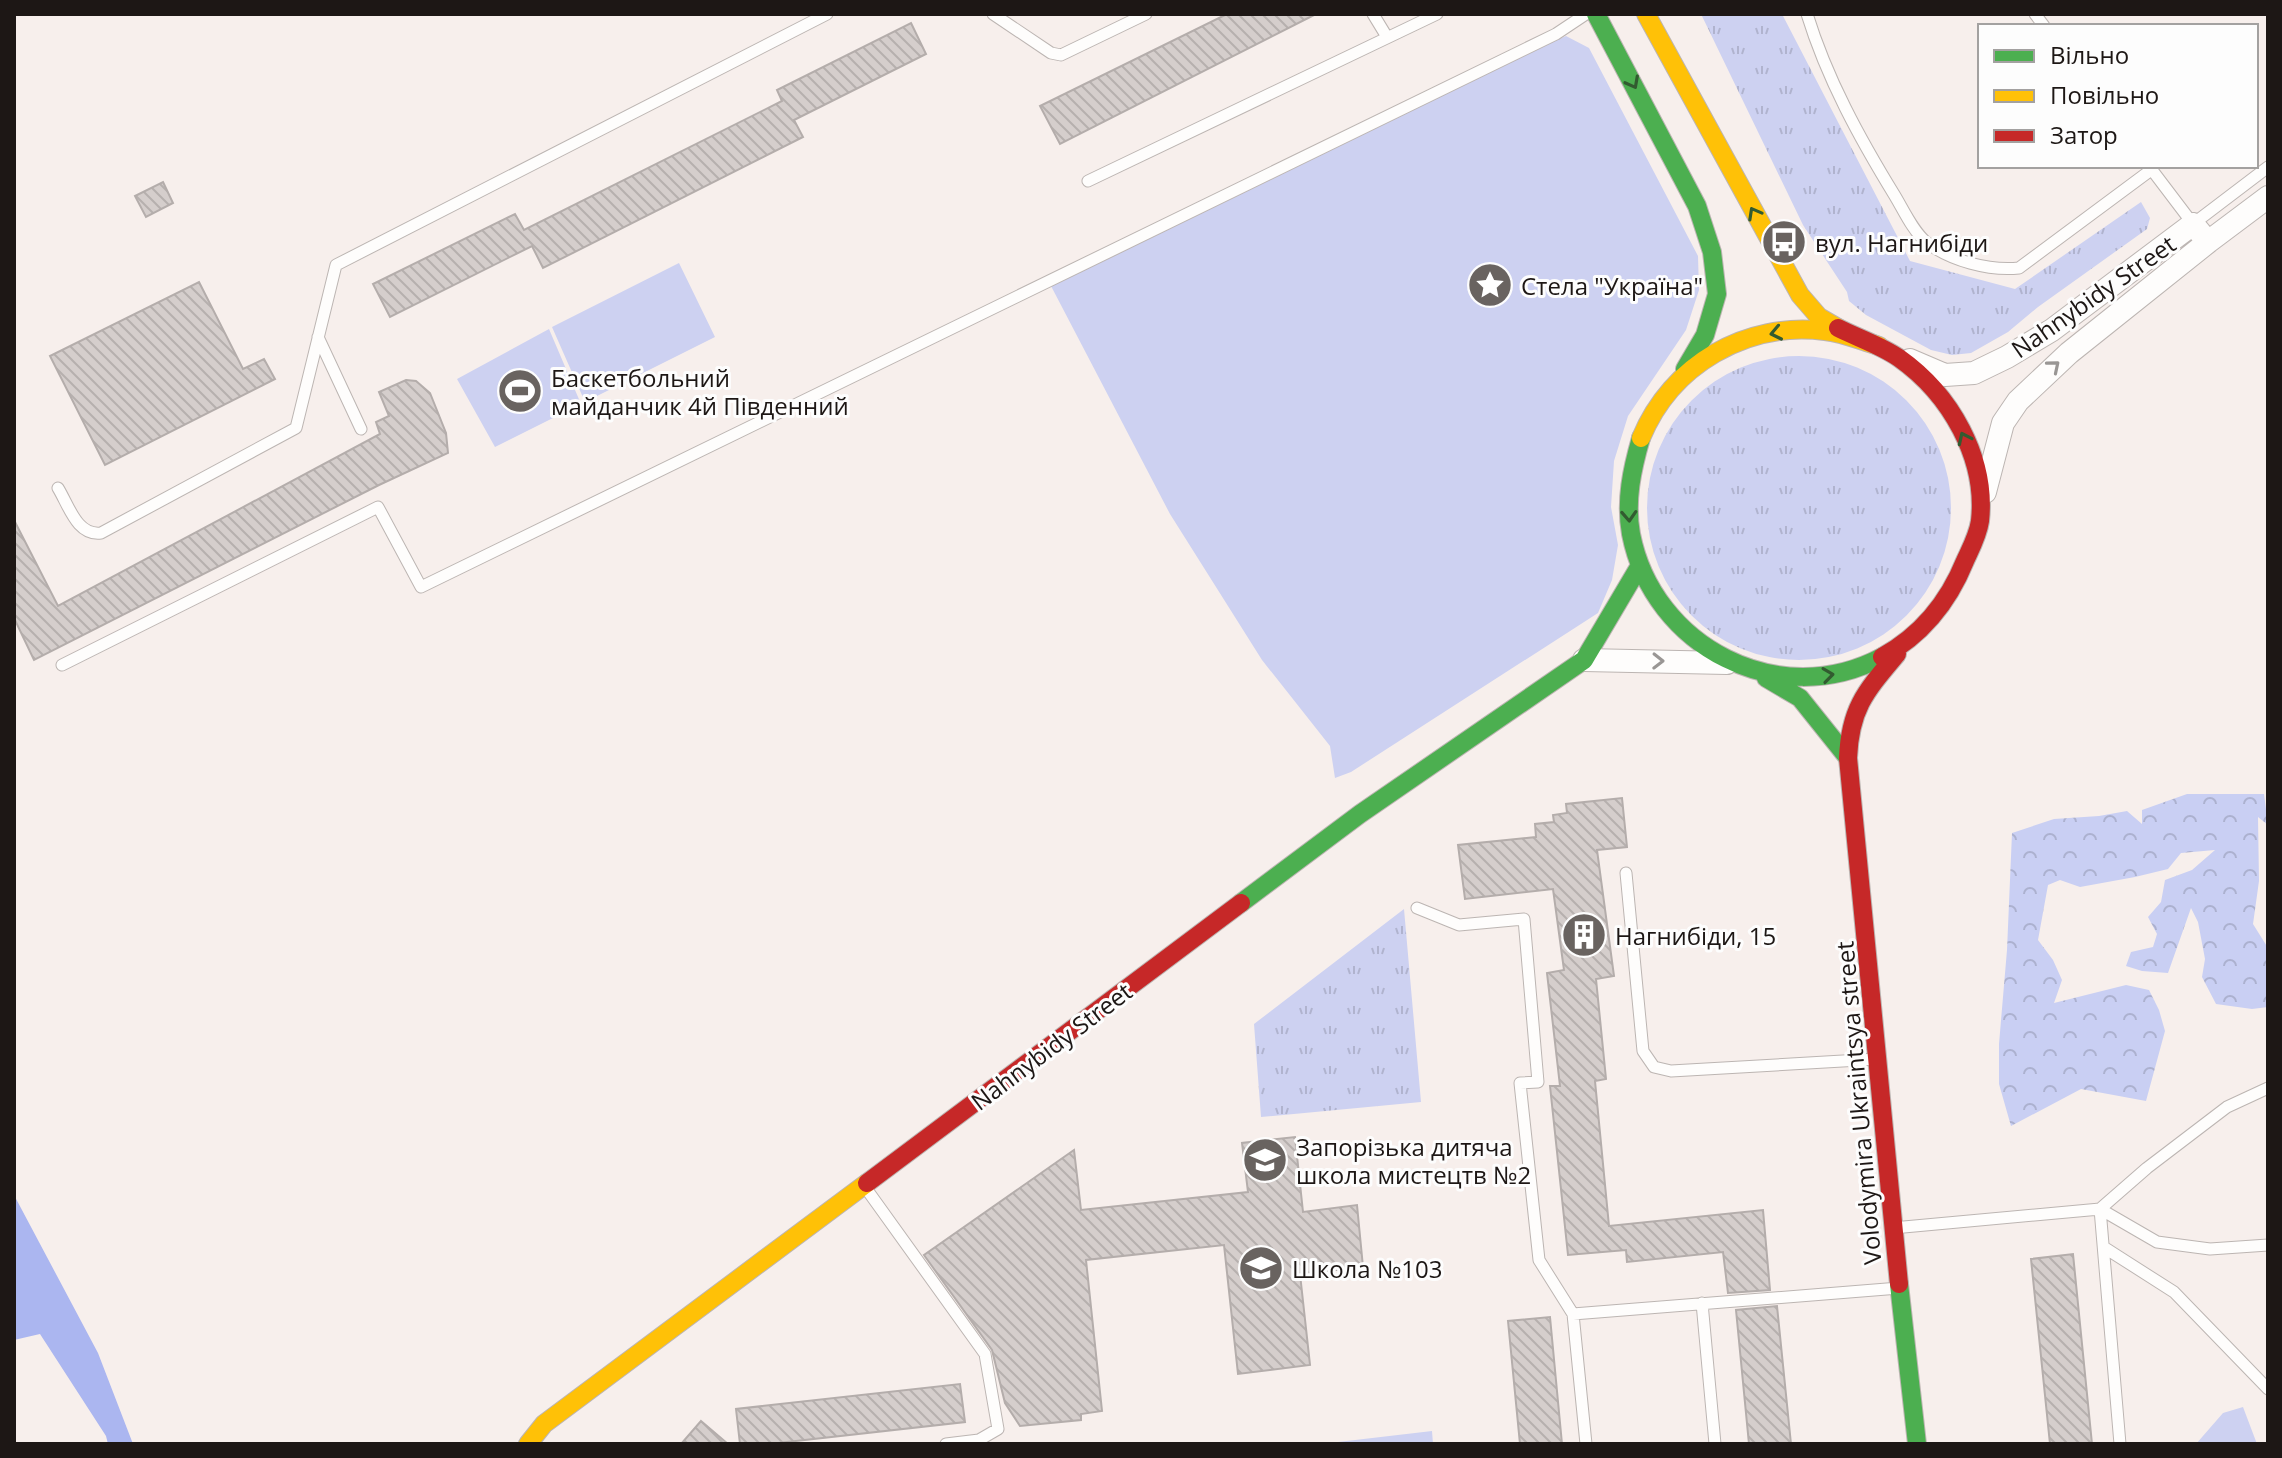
<svg xmlns="http://www.w3.org/2000/svg" width="2282" height="1458" font-family="'Open Sans',sans-serif">
<defs>
<pattern id="grass-tufts" width="24" height="20" patternUnits="userSpaceOnUse" patternTransform="scale(2)"><rect width="24" height="20" fill="#cdd1f1"/><path d="M3 7l-1-3M5 7V3M7 7l1-3M15 17l-1-3M17 17v-4M19 17l1-3" fill="none" stroke="#b0b3ce"/></pattern>
<pattern id="forest-crowns" width="20" height="18" patternUnits="userSpaceOnUse" patternTransform="scale(2)"><rect width="20" height="18" fill="#c9cff3"/><path d="M2 6a3 3 0 1 1 6 0M12 15a3 3 0 1 1 6 0" fill="none" stroke="#acb1cf"/></pattern>
<pattern id="building-back-hatch" width="6" height="6" patternUnits="userSpaceOnUse" patternTransform="scale(2)"><rect width="6" height="6" fill="#d5cecc"/><path d="M-1 5l2 2M0 0l6 6M5-1l2 2" fill="none" stroke="#b6b0ae"/></pattern>
</defs>
<rect width="100%" height="100%" fill="#f7efec"/>
<path fill="url(#grass-tufts)" d="M1701 14H1782L1910 261 2015 289 2141 202 2150 218 2147 229 2038 307 2008 332 1971 353 1952 355 1931 350 1866 315 1849 301 1847 292 1803 225Z
M1647 508a152 152 0 1 1 304 0a152 152 0 1 1-304 0Z
M1404 909 1421 1102 1261 1117 1254 1024Z"/>
<path fill="url(#forest-crowns)" d="M2187 794H2264L2268 825 2258 817 2259 881 2253 924 2268 948V1007L2252 1009 2216 1004 2202 977 2205 959 2198 922 2191 908 2168 973 2142 971 2126 966 2131 952 2153 947 2157 934 2148 917 2161 902 2165 880 2192 870 2215 850 2181 853 2168 869 2135 877 2080 887 2060 880 2048 885 2038 940 2053 960 2062 980 2054 1003 2126 985 2149 990 2159 1010 2165 1031 2146 1101 2081 1089 2011 1126 1999 1084V1044L2007 950 2012 833 2054 819 2099 816 2127 811 2142 824V810Z"/>
<path fill="#cdd1f1" d="M1566 36 1589 48 1698 256 1699 290 1686 330 1628 416 1614 461 1611 507 1618 545 1612 580 1598 613 1351 772 1335 778 1330 746 1262 660 1170 514 1051 286 1429 96Z
M679 263 715 337 585 402 552 327Z
M549 329 581 404 495 447 457 379Z
M2243 1407 2257 1444H2196L2223 1413Z
M1432 1431 1433 1444H1338V1442Z"/>
<path fill="#abb6f0" d="M14 1195 98 1353 133 1444H108L106 1436 40 1334 14 1340Z"/>
<path fill="url(#building-back-hatch)" stroke="#b4adab" stroke-width="2" d="M1227 14H1316L1060 144 1040 106Z
M911 23 926 54 794 120 803 137 543 268 532 246 390 317 373 284 515 214 524 230 782 101 777 90Z
M163 182 173 203 146 217 135 196Z
M199 282 243 369 264 359 275 379 105 465 50 356Z
M406 380 416 381 430 393 446 433 448 453 379 485 34 660 14 618V520L58 606 380 434 376 422 389 416 379 392Z
M1622 798 1627 847 1597 850 1614 976 1596 979 1606 1079 1595 1081 1609 1226 1763 1210 1770 1290 1728 1293 1723 1252 1627 1262 1626 1250 1568 1255 1550 1086H1560L1547 973 1564 970 1553 889 1465 899 1458 845 1536 837 1535 824 1554 822 1553 815 1567 813 1566 804Z
M1295 1137 1303 1212 1357 1205 1363 1267 1300 1274 1310 1365 1238 1374 1224 1245 1086 1260 1102 1411 1081 1414V1420L1020 1426 1005 1403 992 1350 924 1255 1074 1150 1081 1210 1248 1192 1242 1143Z
M2073 1254 2092 1444H2050L2031 1259Z
M1777 1306 1791 1444H1749L1736 1310Z
M1550 1317 1562 1444H1520L1508 1321Z
M960 1384 965 1422 769 1444H740L736 1409Z
M701 1421 728 1444H681Z"/>
<g fill="none" stroke-linecap="round" stroke-linejoin="round">
<g stroke="#bcb5b2" stroke-width="13">
<path id="lane" d="M993 14 1051 53 1061 55 1146 14
M1373 14 1387 37
M1807 14C1827 79 1860 139 1895 196 1904 211 1913 231 1926 242 1951 261 1989 271 2019 268L2151 170
M2035 14 2044 26
M2149 166 2193 224 2268 167
M1088 181 1437 14
M318 337 361 429
M58 488C69 506 77 536 101 533L296 428 336 265 827 14
M62 665 378 507 421 587 1556 34 1586 14
M1626 873 1643 1051 1654 1067 1671 1071 1877 1059
M1417 908 1459 925 1524 919 1538 1082 1520 1083 1539 1260 1573 1314 1899 1288
M865 1187 985 1354 998 1429 979 1440 946 1444
M1893 1228 2100 1209 2157 1242 2210 1249 2268 1245
M2105 1248 2174 1292 2268 1389
M1702 1303 1715 1444
M1573 1314 1586 1444
M2120 1444 2100 1209 2147 1168 2227 1107 2268 1088"/>
</g>
<g stroke="#bcb5b2" stroke-width="24">
<path id="street" d="M1910 360 1945 375 1974 373 2007 357 2052 330 2193 224 2208 242 2268 197
M1985 492 2003 423 2018 401 2069 353 2208 242
M1584 660 1727 663"/>
</g>
<g stroke="#bcb5b2" stroke-width="20">
<path id="fast" d="M1596 14 1697 206 1712 252 1717 294 1705 335 1685 369
M1641 438C1632 469 1625 501 1631 534 1653 647 1779 712 1882 657
M1766 678 1800 698 1848 758
M1241 903 1360 814 1584 660 1639 567
M1899 1284 1917 1444"/>
</g>
<g stroke="#bcb5b2" stroke-width="20">
<path id="slow" d="M1646 14 1800 295 1819 317 1838 328
M1641 438C1671 365 1746 321 1825 331 1844 333 1861 341 1879 346
M528 1444 544 1424 867 1183"/>
</g>
<g stroke="#bcb5b2" stroke-width="20">
<path id="jam" d="M1838 328C1858 338 1880 345 1899 358 1950 394 1987 458 1980 521 1978 535 1971 548 1965 561 1948 603 1922 635 1882 657
M1897 654C1866 691 1850 708 1848 758L1899 1284
M867 1183 1241 903"/>
</g>
<use href="#lane" stroke="#fefdfc" stroke-width="11"/>
<use href="#street" stroke="#fefdfc" stroke-width="22"/>
<use href="#fast" stroke="#4caf50" stroke-width="18"/>
<use href="#slow" stroke="#ffc107" stroke-width="18"/>
<use href="#jam" stroke="#c62828" stroke-width="18"/>
</g>
<defs><path id="oneway-chevron" d="M-2-3.5L2.5 0L-2 3.5" fill="none" stroke-width="1.6" stroke-linecap="round" stroke-linejoin="round" transform="scale(2)"/></defs>
<g stroke="#325b30">
<use href="#oneway-chevron" transform="translate(1633 83) rotate(62)"/>
<use href="#oneway-chevron" transform="translate(1754 213) rotate(-119)"/>
<use href="#oneway-chevron" transform="translate(1776 333) rotate(168)"/>
<use href="#oneway-chevron" transform="translate(1964 438) rotate(-115)"/>
<use href="#oneway-chevron" transform="translate(1629 516) rotate(87)"/>
<use href="#oneway-chevron" transform="translate(1828 675) rotate(-8)"/>
</g>
<g stroke="#999694">
<use href="#oneway-chevron" transform="translate(2054 366) rotate(-40)"/>
<use href="#oneway-chevron" transform="translate(1658 661) rotate(1)"/>
</g>
<defs>
<g id="bus-disc" transform="scale(2.3)"><circle r="9.5" fill="#696360" stroke="#fdfdfd"/><path d="M-5-6H5V4H4V6H2V4H-2V6H-4V4H-5ZM-3.5-4V0h7V-4ZM-3.5 1.2v1.5H-2V1.2ZM2 1.2v1.5H3.5V1.2Z" fill="#fff"/></g>
<g id="sight-disc" transform="scale(2.3)"><circle r="9.5" fill="#696360" stroke="#fdfdfd"/><path d="M0-6L1.8-2.2L6-1.7L2.9 1.2L3.7 5.4L0 3.3L-3.7 5.4L-2.9 1.2L-6-1.7L-1.8-2.2Z" fill="#fff"/></g>
<g id="stadium-disc" transform="scale(2.3)"><circle r="9.5" fill="#696360" stroke="#fdfdfd"/><path d="M0-5a6.5 5 0 1 0 0 10a6.5 5 0 1 0 0-10ZM-3.5-1.8h7v3.6h-7Z" fill="#fff"/></g>
<g id="building-disc" transform="scale(2.3)"><circle r="9.5" fill="#696360" stroke="#fdfdfd"/><path d="M-4-6H4V6H1V3H-1V6H-4ZM-2.5-4.3h1.7v1.8h-1.7ZM.8-4.3h1.7v1.8H.8ZM-2.5-1h1.7V.8h-1.7ZM.8-1h1.7V.8H.8Z" fill="#fff"/></g>
<g id="school-disc" transform="scale(2.3)"><circle r="9.5" fill="#696360" stroke="#fdfdfd"/><path d="M0-5L7-2L0 1L-7-2ZM-4 1L0 2.5L4 1V4Q0 6-4 4Z" fill="#fff"/></g>
</defs>
<g fill-rule="evenodd">
<use href="#bus-disc" x="1784" y="242"/>
<use href="#sight-disc" x="1490" y="285"/>
<use href="#stadium-disc" x="520" y="391"/>
<use href="#building-disc" x="1584" y="935"/>
<use href="#school-disc" x="1265" y="1160"/>
<use href="#school-disc" x="1261" y="1268"/>
</g>
<g text-anchor="middle" dominant-baseline="central" stroke-width="6" stroke-linejoin="round" paint-order="stroke">
<g font-size="24" fill="#1d1715" stroke="#fdfdfd" text-anchor="start">
<text x="1815" y="242">вул. Нагнибіди</text>
<text x="1521" y="285">Стела "Україна"</text>
<text x="551" y="377">Баскетбольний<tspan x="551" dy="28">майданчик 4й Південний</tspan></text>
<text x="1615" y="935">Нагнибіди, 15</text>
<text x="1296" y="1146">Запорізька дитяча<tspan x="1296" dy="28">школа мистецтв №2</tspan></text>
<text x="1292" y="1268">Школа №103</text>
</g>
<g font-size="24" fill="#1d1715" stroke="#fdfdfd">
<text transform="translate(2093 296) rotate(-35)">Nahnybidy Street</text>
<text transform="translate(1051 1046) rotate(-37)">Nahnybidy Street</text>
<text transform="translate(1858 1103) rotate(-95)">Volodymira Ukraintsya street</text>
</g>
</g>
<rect width="2282" height="1458" fill="none" stroke="#1d1715" stroke-width="32"/>
<rect x="1978" y="24" width="280" height="144" fill="#fdfdfd" stroke="#a3a1a0" stroke-width="2"/>
<rect x="1994" y="50" width="40" height="12" fill="#4caf50" stroke="#a3a1a0" stroke-width="2"/>
<text x="2050" y="64" font-size="24" fill="#1d1715">Вільно</text>
<rect x="1994" y="90" width="40" height="12" fill="#ffc107" stroke="#a3a1a0" stroke-width="2"/>
<text x="2050" y="104" font-size="24" fill="#1d1715">Повільно</text>
<rect x="1994" y="130" width="40" height="12" fill="#c62828" stroke="#a3a1a0" stroke-width="2"/>
<text x="2050" y="144" font-size="24" fill="#1d1715">Затор</text>
</svg>
